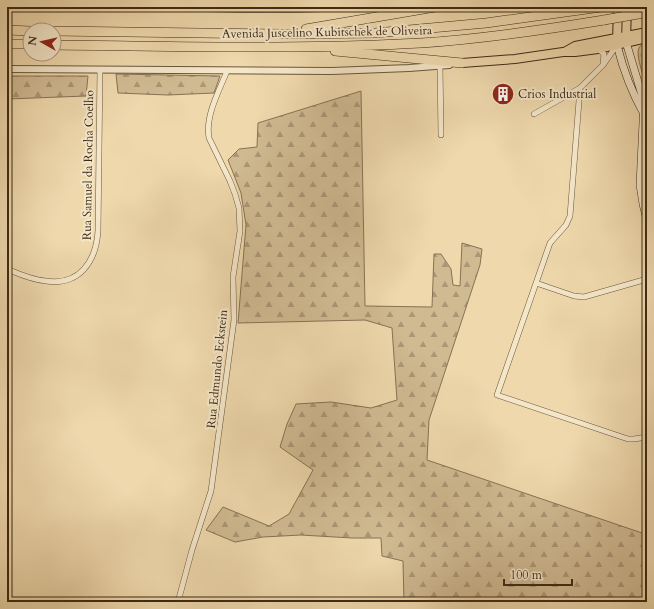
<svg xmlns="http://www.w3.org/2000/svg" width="654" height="609" font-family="Cardo,serif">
<defs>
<pattern id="forest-firs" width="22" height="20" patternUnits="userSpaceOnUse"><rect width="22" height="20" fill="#d0ba92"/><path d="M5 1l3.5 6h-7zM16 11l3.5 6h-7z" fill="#aa9776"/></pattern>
<pattern id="park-tufts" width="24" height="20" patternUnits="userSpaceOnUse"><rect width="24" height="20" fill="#d0ba92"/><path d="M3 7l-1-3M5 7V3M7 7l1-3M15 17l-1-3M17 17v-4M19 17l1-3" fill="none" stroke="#aa9776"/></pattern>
</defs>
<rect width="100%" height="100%" fill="#eed8ac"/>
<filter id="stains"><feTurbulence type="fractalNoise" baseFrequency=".005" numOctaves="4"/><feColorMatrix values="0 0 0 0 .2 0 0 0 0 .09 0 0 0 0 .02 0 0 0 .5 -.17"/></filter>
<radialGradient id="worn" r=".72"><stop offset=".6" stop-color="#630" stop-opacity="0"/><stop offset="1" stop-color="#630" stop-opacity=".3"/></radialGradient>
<path fill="url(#forest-firs)" stroke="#867254" d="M116 74 220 76 214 93 168 95 118 93Z
M7 76H88L86 96 7 99Z
M361 91 365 306 432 307 434 254H441L451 269 453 285 460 286 462 243 482 249 480 265 429 420 427 460 645 534 646 512H647V602H404L403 561 382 556 381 538H352L301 535 263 537 235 542 206 530 223 507 269 526 289 514 313 470 280 447 287 424 296 404 331 402 371 408 397 400 392 328 365 320 238 323 246 225 241 193 228 160 239 149 257 147 258 123Z"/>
<path fill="url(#park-tufts)" stroke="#867254" d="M647 43V89C645 80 635 55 639 48 641 44 644 44 647 43Z"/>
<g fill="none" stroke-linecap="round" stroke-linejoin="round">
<g stroke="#69563b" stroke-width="6">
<path id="minor" d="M598 49 604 54 603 63
M440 66 441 135
M580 88 570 216 566 225 550 243 497 395 628 439H634L647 437
M534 114 580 88 603 65 617 45
M7 269C19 274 32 280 46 281 79 286 96 262 98 231L100 70
M536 283 574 296 584 297 647 279
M178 602 192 550 211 491 234 320 233 277 240 231 239 208 235 194 230 181 209 138C205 116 219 91 227 71"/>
</g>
<g stroke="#69563b" stroke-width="8">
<path id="tertiary" d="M7 69 332 71 409 68 449 65"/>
</g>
<g stroke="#3d2a15" stroke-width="8">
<path id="secondary" d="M142 7 273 9 370 7
M626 42 644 102 640 185 643 204 647 220
M617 45C623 69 632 93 644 114"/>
</g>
<g stroke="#3d2a15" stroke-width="10">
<path id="primary" d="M626 40 627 7
M617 42 618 7
M566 51 575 46 647 32
M462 63 515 59 563 52H575L598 49 647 38"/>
</g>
<g stroke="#3d2a15" stroke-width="10">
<path id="motorway" d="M638 14 647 12
M306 29 435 7
M7 30 30 31
M54 31 282 34 375 33 486 23 601 7
M7 44H30
M54 45C176 46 299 50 421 43 482 39 543 30 604 20
M335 51 462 63"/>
</g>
<use href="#minor" stroke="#f4e6c9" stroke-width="5"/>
<use href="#tertiary" stroke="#f4e6c9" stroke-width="6"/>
<use href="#secondary" stroke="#f4e6c9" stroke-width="7"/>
<use href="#primary" stroke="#eed8ac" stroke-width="8"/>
<use href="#motorway" stroke="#eed8ac" stroke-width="9"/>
<g stroke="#3d2a15" stroke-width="10" stroke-linecap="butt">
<path id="motorway-bridge" d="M604 20 638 14"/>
</g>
<use href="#motorway-bridge" stroke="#eed8ac" stroke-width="9"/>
</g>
<defs>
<g id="building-disc" transform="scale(1.15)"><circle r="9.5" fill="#8f2418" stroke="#f4e6c9"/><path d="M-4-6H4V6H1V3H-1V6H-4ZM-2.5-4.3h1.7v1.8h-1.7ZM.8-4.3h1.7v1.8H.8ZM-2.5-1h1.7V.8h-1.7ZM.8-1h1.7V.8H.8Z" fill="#fff"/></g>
</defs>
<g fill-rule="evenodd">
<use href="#building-disc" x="503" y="94"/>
</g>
<g text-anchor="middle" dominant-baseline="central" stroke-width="4" stroke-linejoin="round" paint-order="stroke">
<g font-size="12" fill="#3d2a15" stroke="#f4e6c9">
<text transform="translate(327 32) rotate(-1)">Avenida Juscelino Kubitschek de Oliveira</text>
<text transform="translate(88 165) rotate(-89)">Rua Samuel da Rocha Coelho</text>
<text transform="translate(217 369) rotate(-84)">Rua Edmundo Eckstein</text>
</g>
<g font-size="12" fill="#3d2a15" stroke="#f4e6c9" text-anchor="start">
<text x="518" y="94">Crios Industrial</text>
</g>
</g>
<rect width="654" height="609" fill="none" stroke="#eed8ac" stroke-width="24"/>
<rect x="8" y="8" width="638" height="593" fill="none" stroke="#3d2a15" stroke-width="2"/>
<rect x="12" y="12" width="630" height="585" fill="none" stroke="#3d2a15"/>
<g transform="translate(42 42) rotate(278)"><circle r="19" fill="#f4e6c9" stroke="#ab9b81"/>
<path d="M0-3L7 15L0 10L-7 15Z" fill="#8f2418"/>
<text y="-6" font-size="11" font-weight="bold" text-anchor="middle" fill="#3d2a15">N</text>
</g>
<path d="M504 579v6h68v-6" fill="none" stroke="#3d2a15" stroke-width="2"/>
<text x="510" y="579" font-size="12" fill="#3d2a15" stroke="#f4e6c9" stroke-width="3" paint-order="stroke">100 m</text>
<rect width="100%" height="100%" filter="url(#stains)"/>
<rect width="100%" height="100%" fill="url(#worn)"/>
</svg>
